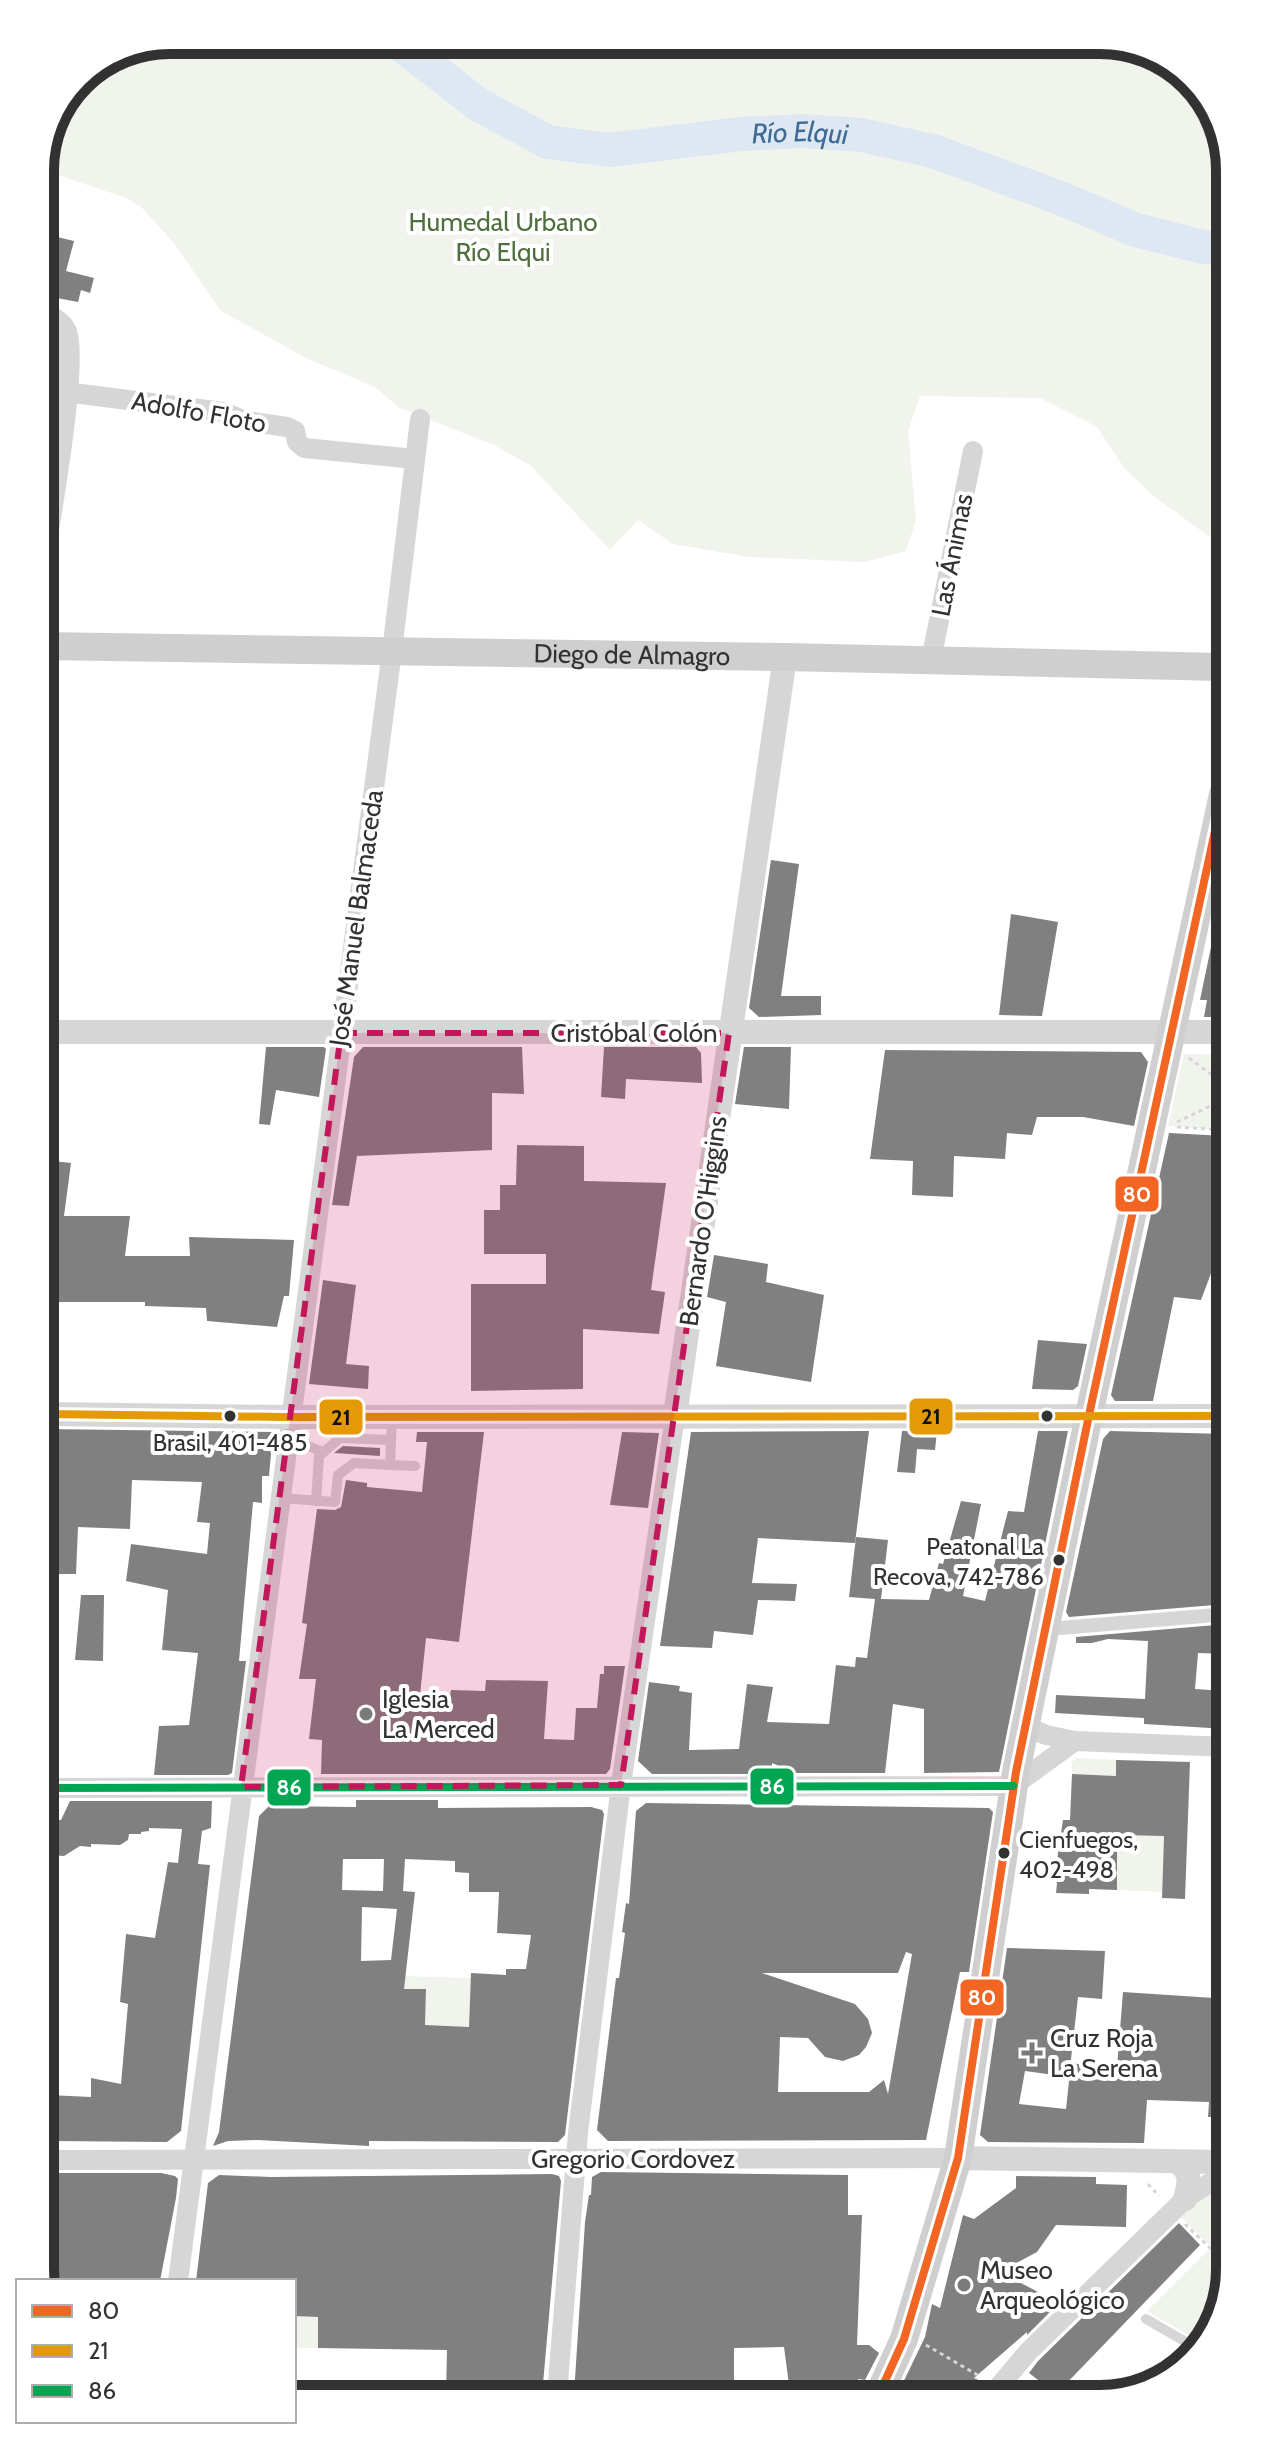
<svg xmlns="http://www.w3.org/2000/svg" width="1270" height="2439" font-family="Cabin,sans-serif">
<rect width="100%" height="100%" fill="#fff"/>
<path fill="#f0f4ed" d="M170 40H1109L1179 67 1220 120 1222 540 1207 535 1155 497 1125 469 1097 427 1040 398 920 396 908 431 916 520 906 551 865 562 748 557 673 544 638 520 610 550 531 466 496 446 400 408 375 387 308 359 221 311 173 242 143 209 129 199 40 169V162L78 78Z
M1184 1054 1224 1055 1225 1130 1168 1126Z
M1076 1758 1116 1760V1776L1072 1774V1762Z
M1117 1835 1164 1836 1162 1892 1117 1890Z
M402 1976 471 1978 469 2027 425 2026 426 1990 401 1989Z
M1230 2181V2269L1208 2341 1204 2344 1147 2311 1211 2247 1180 2216 1213 2187Z
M294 2316 318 2317V2348H294Z"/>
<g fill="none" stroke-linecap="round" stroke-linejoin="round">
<path stroke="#dde8f3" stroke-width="34" id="s1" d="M395 40 479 105 548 142 609 150 741 134 803 131 861 135 933 151 1055 196 1136 230 1203 247 1221 248"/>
</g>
<path fill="#808080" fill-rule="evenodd" d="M41 233 74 241 66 271 94 278 90 293 81 290 78 302 41 295Z
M771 860 799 864 781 996H821V1015L759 1017 749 1008Z
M1011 914 1058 922 1042 1016 999 1015Z
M1217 918 1224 919V1017H1204L1207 1000H1200Z
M266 1047H324L326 1049 319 1097 276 1090 270 1125 259 1124Z
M363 1047H522L524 1094 492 1093V1150L357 1156 349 1206 332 1205 354 1057Z
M604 1047H696L701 1053 702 1083 626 1079 625 1099 601 1097Z
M744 1047H791L789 1109 735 1104Z
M885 1050 1141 1052 1148 1062 1134 1126 1083 1117H1037L1032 1135 1007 1133 1005 1159 954 1156 953 1197 912 1195 913 1161 870 1159Z
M1169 1133 1225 1136V1209H1222L1220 1222 1216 1260 1201 1300 1174 1297 1153 1401H1115L1111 1395Z
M517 1145 584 1146V1181L666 1183 651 1290 665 1292 659 1334 583 1329V1389L471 1391V1284H546V1254H484V1210H500V1185H516Z
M45 1160 71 1163 64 1216H130L125 1256H190L189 1237 294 1240 289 1296H284L277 1327 207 1321 206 1308 145 1306V1302H45Z
M714 1255 768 1264 766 1282 824 1295 811 1382 716 1366 726 1302 707 1297Z
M323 1280 356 1285 346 1364 369 1366 368 1389 309 1384Z
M1038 1340 1087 1344 1078 1386 1073 1390 1032 1389Z
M46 1429 273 1432 269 1476H262V1503L253 1502 239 1661H246L232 1773 228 1775H154L159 1726 189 1725 198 1653 162 1650 168 1590 126 1581 131 1544 207 1554 210 1523 197 1522 202 1482 132 1480 130 1529 78 1527 76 1574H47Z
M869 1431 855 1543 758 1538 752 1583 797 1584 795 1601 758 1600 753 1635 714 1631 712 1648 660 1646 691 1432Z
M902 1431H937L935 1450 917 1449 915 1473 897 1472Z
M1038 1431H1068L999 1772 924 1773V1709L893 1704 885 1773H796L772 1763V1774H652L638 1761 649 1682 680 1686 679 1691 692 1693 689 1750 739 1749 747 1684 773 1687 767 1722 829 1724 836 1665 855 1667 856 1657 867 1658 875 1599 849 1597 856 1537 888 1540 881 1599 929 1600 939 1563 943 1564 961 1501 981 1504 963 1596 985 1601 1008 1511 1024 1512Z
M1110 1431 1226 1434 1227 1604 1069 1617 1066 1612 1103 1439Z
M417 1432H484L459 1642 426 1638 420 1695 450 1696 451 1690 485 1691 486 1680 548 1681 544 1739 574 1740 576 1708H597L600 1674H604V1666H625L610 1769 606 1774H321L322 1740 309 1739 316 1679H299L307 1624 302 1623 317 1509 335 1510 341 1507 346 1480 367 1483V1487L422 1492 427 1442H416Z
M622 1432 659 1433 648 1508 610 1505Z
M343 1446 380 1448V1456L334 1453Z
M81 1595H104L103 1661 75 1660Z
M1227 1624V1654L1198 1653 1195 1689 1227 1691V1729L1144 1724V1718L1055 1713 1056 1695 1145 1699 1148 1641 1108 1639 1092 1643H1076V1637Z
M1116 1760 1190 1762 1185 1899 1162 1898 1164 1836 1117 1835V1890L1089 1889V1894L1056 1893 1057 1883 1054 1880 1063 1820H1070L1072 1774 1116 1776Z
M356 1800H438V1808L591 1807 602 1810 604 1814 565 2135 558 2142 369 2141V2146L258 2140 228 2141 213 2146 219 2132 259 1816 269 1806 356 1807ZM343 1859H384L383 1891 342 1890ZM405 1859 455 1861V1872L469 1873V1892H499L497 1933 531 1935 526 1969H506V1975L471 1973 469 2027 425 2025 426 1989H404L415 1892 403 1891ZM362 1907 397 1909 391 1960 361 1961Z
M70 1801H212L211 1828 202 1831 198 1864 210 1865 181 2131 167 2142 49 2141V2095L91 2097V2078L121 2084 128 2004 120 2002 126 1934 155 1938 168 1862 178 1863 182 1829 149 1828V1831L141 1832V1834H129L128 1840 120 1845 91 1844V1847L80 1846 64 1856 48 1855V1820H61Z
M646 1803 989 1808 993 1812 969 1972H960L926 2140 608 2141 597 2130 616 1978H619L625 1933 622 1932 626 1903 629 1904 636 1811ZM906 1952 912 1954 888 2094 884 2080 869 2092H778L780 2037 808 2038 825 2057 843 2061 859 2055 866 2047 872 2033 868 2019 855 2004 762 1973H898Z
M1007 1948 1105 1951 1102 1999 1078 1997 1069 2077 1025 2071 1019 2104 1066 2109 1071 2063 1086 2065 1085 2079 1116 2080 1123 1992 1229 1999V2145H1215L1216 2117H1208L1209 2102 1147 2100 1144 2143 988 2142 980 2135Z
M601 2172 848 2175V2215H862L857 2345H869L879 2353 865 2380 858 2379 859 2392H790L784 2347 734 2348V2393L574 2395 585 2222 589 2195H591L592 2177Z
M49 2173H161L175 2176 178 2179 176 2198 160 2281H50Z
M552 2174 559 2176 561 2181 542 2395 446 2396 447 2350 318 2348V2317L294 2316V2281H196L208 2183 219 2175 271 2177Z
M1016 2176 1096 2177V2184L1127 2185 1126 2227 1056 2225 1037 2252 1000 2272 1059 2303 1027 2335V2332L974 2378 985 2383 983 2391H899L925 2337 932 2304 940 2308 963 2215 974 2219 1016 2188Z
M1179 2223 1200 2245 1060 2390H1051L1029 2373 1038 2361Z"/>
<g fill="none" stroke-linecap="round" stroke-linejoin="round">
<path stroke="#d5d5d5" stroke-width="3" stroke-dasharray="4 4" stroke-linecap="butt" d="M1189 1058 1224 1084
M1177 1122 1225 1099
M1177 1127 1225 1130
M1148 2184 1159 2196
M1185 2224 1213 2251
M926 2345 981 2377"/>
<path stroke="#d6d6d6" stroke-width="10" d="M289 1438 323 1452
M390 1465 415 1466
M281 1498 335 1502 338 1475 354 1463 390 1465 392 1417
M316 1501 319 1456 340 1438 391 1440
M1146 2319 1198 2349"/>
<path stroke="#d6d6d6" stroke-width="14" d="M1060 1628 1227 1614"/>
<path stroke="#d6d6d6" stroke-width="20" d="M65 392 223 412 246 421 287 427 295 431 297 442 304 448 415 459
M931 660 973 451
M1025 1726 1046 1735 1075 1741 1228 1747
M48 1788 1013 1786 1075 1741
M49 2160 958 2158
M178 2281 392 651 420 419
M996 2390 1028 2352 1185 2199 1217 2178 1230 2177
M557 2395 578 2133 621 1785 675 1416"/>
<path stroke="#d6d6d6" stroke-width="24" d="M41 314C50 318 61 322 65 332 77 363 48 520 42 562
M44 1032H1224
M46 1414 284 1417 1226 1416
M675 1416 785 657
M958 2158 1229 2162
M1175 2161C1192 2171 1190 2181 1185 2199"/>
<g stroke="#cfcfcf" stroke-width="28">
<path id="s2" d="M42 646 785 657 1222 667"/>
<path d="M880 2392 904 2339 958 2158 1016 1772 1089 1415 1223 794"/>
</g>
<g stroke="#fff" stroke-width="14">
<path id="bus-1" d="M880 2392 904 2339 958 2158 1016 1772 1089 1415 1223 794"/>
</g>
<g stroke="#fff" stroke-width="14">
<path id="bus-2" d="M46 1414 284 1417 1226 1416"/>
</g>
<g stroke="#fff" stroke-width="14">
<path id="bus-3" d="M48 1788 1013 1786"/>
</g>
<use href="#bus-1" stroke="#f26522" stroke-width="8"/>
<use href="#bus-2" stroke="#e39a05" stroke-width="8"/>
<use href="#bus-3" stroke="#00a651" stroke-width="8"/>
</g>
<path fill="#c2185b" fill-opacity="0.2" stroke="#c2185b" stroke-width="6" stroke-dasharray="16 10" stroke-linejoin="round" d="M341 1033H729L621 1785 241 1787Z"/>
<g fill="#323232" stroke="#fff" stroke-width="3">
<circle cx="230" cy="1416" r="7"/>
<circle cx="1047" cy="1416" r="7"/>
<circle cx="1059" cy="1560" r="7"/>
<circle cx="1004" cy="1853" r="7"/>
</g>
<g fill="#7a7a7a" stroke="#fff" stroke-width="3">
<circle cx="366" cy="1714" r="8"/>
<path d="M1028 2041h8v8h8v8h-8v8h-8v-8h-8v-8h8z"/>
<circle cx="964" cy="2285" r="8"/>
</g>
<g text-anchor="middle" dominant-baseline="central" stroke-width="8" stroke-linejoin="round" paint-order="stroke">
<g font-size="24" fill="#323232" stroke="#fff">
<text x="230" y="1442">Brasil, 401-485</text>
<text x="1044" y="1546" text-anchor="end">Peatonal La<tspan x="1044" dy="30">Recova, 742-786</tspan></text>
<text x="1019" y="1839" text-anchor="start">Cienfuegos,<tspan x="1019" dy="30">402-498</tspan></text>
</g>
<g font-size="26" fill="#506f3e" stroke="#fff">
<text x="503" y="222">Humedal Urbano<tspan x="503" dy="30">Río Elqui</tspan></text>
</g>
<g font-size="26" fill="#323232" stroke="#fff">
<text transform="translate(199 412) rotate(10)">Adolfo Floto</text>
<text transform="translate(952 555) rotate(-79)">Las Ánimas</text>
<text stroke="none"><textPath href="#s2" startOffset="590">Diego de Almagro</textPath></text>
<text transform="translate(356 918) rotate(-82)">José Manuel Balmaceda</text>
<text x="634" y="1033">Cristóbal Colón</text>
<text transform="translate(703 1221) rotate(-82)">Bernardo O'Higgins</text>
<text x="633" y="2159">Gregorio Cordovez</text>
</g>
<g font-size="26" fill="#323232" stroke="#fff" text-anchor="start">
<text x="382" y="1699">Iglesia<tspan x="382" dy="30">La Merced</tspan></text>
<text x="1050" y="2038">Cruz Roja<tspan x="1050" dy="30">La Serena</tspan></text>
<text x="980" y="2270">Museo<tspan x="980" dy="30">Arqueológico</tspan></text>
</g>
<g font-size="28" font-style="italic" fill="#3e6b96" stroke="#fff">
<text stroke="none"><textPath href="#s1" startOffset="438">Río Elqui</textPath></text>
</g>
</g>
<path d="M0 0H1270V2439H0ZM170 54H1100A116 116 0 0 1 1216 170V2269A116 116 0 0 1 1100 2385H170A116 116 0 0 1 54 2269V170A116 116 0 0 1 170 54Z" fill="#fff" fill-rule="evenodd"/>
<path fill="none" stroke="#323232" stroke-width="10" d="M170 54H1100A116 116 0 0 1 1216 170V2269A116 116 0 0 1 1100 2385H170A116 116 0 0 1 54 2269V170A116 116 0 0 1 170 54Z"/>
<g stroke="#fff" stroke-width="3">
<rect x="1114" y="1175" width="46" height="38" rx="8" fill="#f26522"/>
<rect x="908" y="1397" width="46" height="39" rx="8" fill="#e39a05"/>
<rect x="318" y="1398" width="46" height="38" rx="8" fill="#e39a05"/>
<rect x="749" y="1767" width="46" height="39" rx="8" fill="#00a651"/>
<rect x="266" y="1768" width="46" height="39" rx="8" fill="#00a651"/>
<rect x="959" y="1978" width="46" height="39" rx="8" fill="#f26522"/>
</g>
<g font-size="22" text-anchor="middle" font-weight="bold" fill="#fff">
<text x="1137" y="1202">80</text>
<text x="772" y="1794">86</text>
<text x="289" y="1795">86</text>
<text x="982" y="2005">80</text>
</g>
<g font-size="22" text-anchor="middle" font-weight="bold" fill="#111">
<text x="931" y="1424">21</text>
<text x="341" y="1425">21</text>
</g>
<rect x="16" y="2279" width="280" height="144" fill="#ffffff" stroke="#adadad" stroke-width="2"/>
<rect x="32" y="2305" width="40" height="12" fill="#f26522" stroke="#adadad" stroke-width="2"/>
<text x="88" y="2319" font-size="24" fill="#323232">80</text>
<rect x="32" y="2345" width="40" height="12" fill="#e39a05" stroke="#adadad" stroke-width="2"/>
<text x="88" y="2359" font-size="24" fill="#323232">21</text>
<rect x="32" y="2385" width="40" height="12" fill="#00a651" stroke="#adadad" stroke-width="2"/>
<text x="88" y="2399" font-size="24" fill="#323232">86</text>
</svg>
